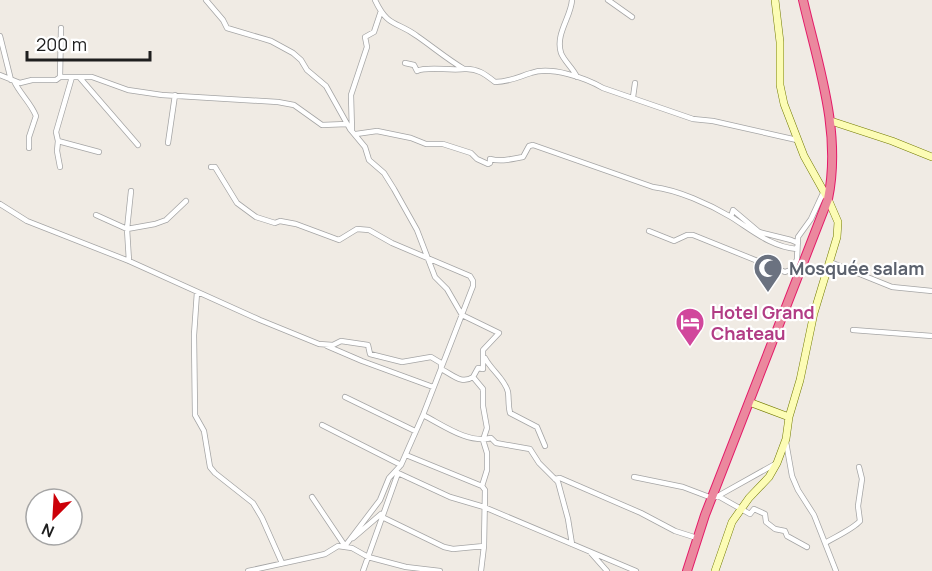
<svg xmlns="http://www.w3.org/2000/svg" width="932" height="571" font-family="Manrope,sans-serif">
<rect width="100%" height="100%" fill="#f0ebe4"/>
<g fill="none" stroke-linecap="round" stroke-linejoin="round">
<g stroke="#a5a5a5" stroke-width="6">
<path id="street" d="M206 0 223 20 227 28 271 41 293 53 301 60 307 70 326 86 350 129 365 147 369 160 384 173 394 189 417 230 435 277 447 289 462 315 499 333 483 350V369L478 368 473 377 483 389V406L487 428 483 440 487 453V470L482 486 485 490 484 546 481 571
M375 0C388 28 397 21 417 36 433 47 447 59 464 69 477 68 485 74 495 82 509 82 518 77 531 73 551 66 586 78 603 88L693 119 713 121 797 140
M572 0C571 17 555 34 561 53 564 61 573 68 577 77
M608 0 632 17
M0 36 11 80
M405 63 414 65 417 71C427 66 450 71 464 69
M0 75 20 83 32 80H56L60 77H92L128 90 162 95 278 102 294 105 322 125 347 124
M60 77 61 28
M72 77 56 132 58 141 99 152
M80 78 138 145
M14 81C20 94 31 103 36 116L29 137V148
M633 97 635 83
M352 131 351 95 367 47 365 37 374 32 381 11
M356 134 377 131 411 138 426 144H443L471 153 477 159 488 164 490 163V159C502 162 511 159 523 157L529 146 533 145 653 187C678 190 709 204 731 217 752 230 771 247 797 249
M58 141 57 151 60 167
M168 143 175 95
M211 167H215L237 203 256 217 275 223 280 221 296 224 339 240 357 229 369 230 392 243 470 276 473 281V286L423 415
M0 204 27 221 129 261 260 320 319 344 333 345 341 341 368 345 370 354 402 362 431 357 441 363V369C452 374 461 385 473 377
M96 215 127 229 155 224 166 220 186 201
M731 217 733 210 759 232 791 240 798 243
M649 231 674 241 687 235H693L785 272 793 269 797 259 798 237 811 219 824 191
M129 261 127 229 131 191
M830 262 892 287 932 291
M197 292 194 335 195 415 204 431 210 467 215 473 253 503 262 518 282 563
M853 330 932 336
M327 346 362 361 433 387
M485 358C491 370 505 379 508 392 509 399 508 405 510 413L537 427 545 446
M345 397 415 431
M322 425 401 465
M786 442 792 476 798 490 814 515 836 571
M406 455 482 486
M634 477 683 487 712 498 718 496 750 514 754 509 765 514 766 522 775 529 785 531 787 536 807 547
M555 479 560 478 641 513 675 531 697 538
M718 496 777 463
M312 497 345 546 380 500 389 478 401 465 423 415C443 425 468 444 491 438L496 443 530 449 539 463 558 482 568 519 572 544
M382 517 444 547 453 549 484 546
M353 538 381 514
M825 543C835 537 853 529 860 521L858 506 862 479 859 467
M591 553 607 571
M248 571 312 557 325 554 338 546 352 548 368 557 398 473 450 497 484 507 636 571
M363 571 368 557 406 567 440 571"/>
</g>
<g stroke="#727a00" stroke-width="8">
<path id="secondary" d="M831 121 892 141 932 157
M749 402 789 417
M715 571 732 522 749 498 769 477 777 463 786 439 789 417 800 380 814 313 837 237 838 222 828 199 804 156 784 104 780 85V42L775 0"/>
</g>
<g stroke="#e31b68" stroke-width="10">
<path id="highway" d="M687 571 705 515 828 199C842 132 818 65 803 0"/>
</g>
<use href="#street" stroke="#fff" stroke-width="4.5"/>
<use href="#secondary" stroke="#fcfcb5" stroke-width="7"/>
<use href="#highway" stroke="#eb889e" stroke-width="8"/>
</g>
<defs>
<g id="mosque-pin" transform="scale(1.5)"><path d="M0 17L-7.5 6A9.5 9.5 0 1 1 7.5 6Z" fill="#6b7280" stroke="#fff"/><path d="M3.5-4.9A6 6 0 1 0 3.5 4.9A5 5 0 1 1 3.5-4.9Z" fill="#fff"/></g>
<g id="hotel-pin" transform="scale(1.5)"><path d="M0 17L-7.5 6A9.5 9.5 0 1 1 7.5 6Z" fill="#d1479c" stroke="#fff"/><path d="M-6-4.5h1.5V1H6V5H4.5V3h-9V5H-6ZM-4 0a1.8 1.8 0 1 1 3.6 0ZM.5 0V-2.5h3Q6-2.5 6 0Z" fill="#fff"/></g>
</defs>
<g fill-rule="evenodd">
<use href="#mosque-pin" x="768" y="268"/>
<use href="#hotel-pin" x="690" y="322"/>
</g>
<g text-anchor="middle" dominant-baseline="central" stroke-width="4.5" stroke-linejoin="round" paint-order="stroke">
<g font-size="18" font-weight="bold" fill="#5b616d" stroke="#fff" text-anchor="start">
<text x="789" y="268">Mosquée salam</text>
</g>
<g font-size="18" font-weight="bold" fill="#b23c85" stroke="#fff" text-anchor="start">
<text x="711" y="312">Hotel Grand<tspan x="711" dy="21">Chateau</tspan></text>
</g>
</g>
<g transform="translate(54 517) rotate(204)"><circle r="28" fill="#ffffff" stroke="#a5a5a5" stroke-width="1.5"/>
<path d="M0-4.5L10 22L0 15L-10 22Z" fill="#cc0009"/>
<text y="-9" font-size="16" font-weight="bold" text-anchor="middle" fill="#1e1e1e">N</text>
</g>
<path d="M27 51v9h123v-9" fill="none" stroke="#1e1e1e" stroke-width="3"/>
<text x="36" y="51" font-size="18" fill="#1e1e1e" stroke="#ffffff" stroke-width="4.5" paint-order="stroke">200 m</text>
</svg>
